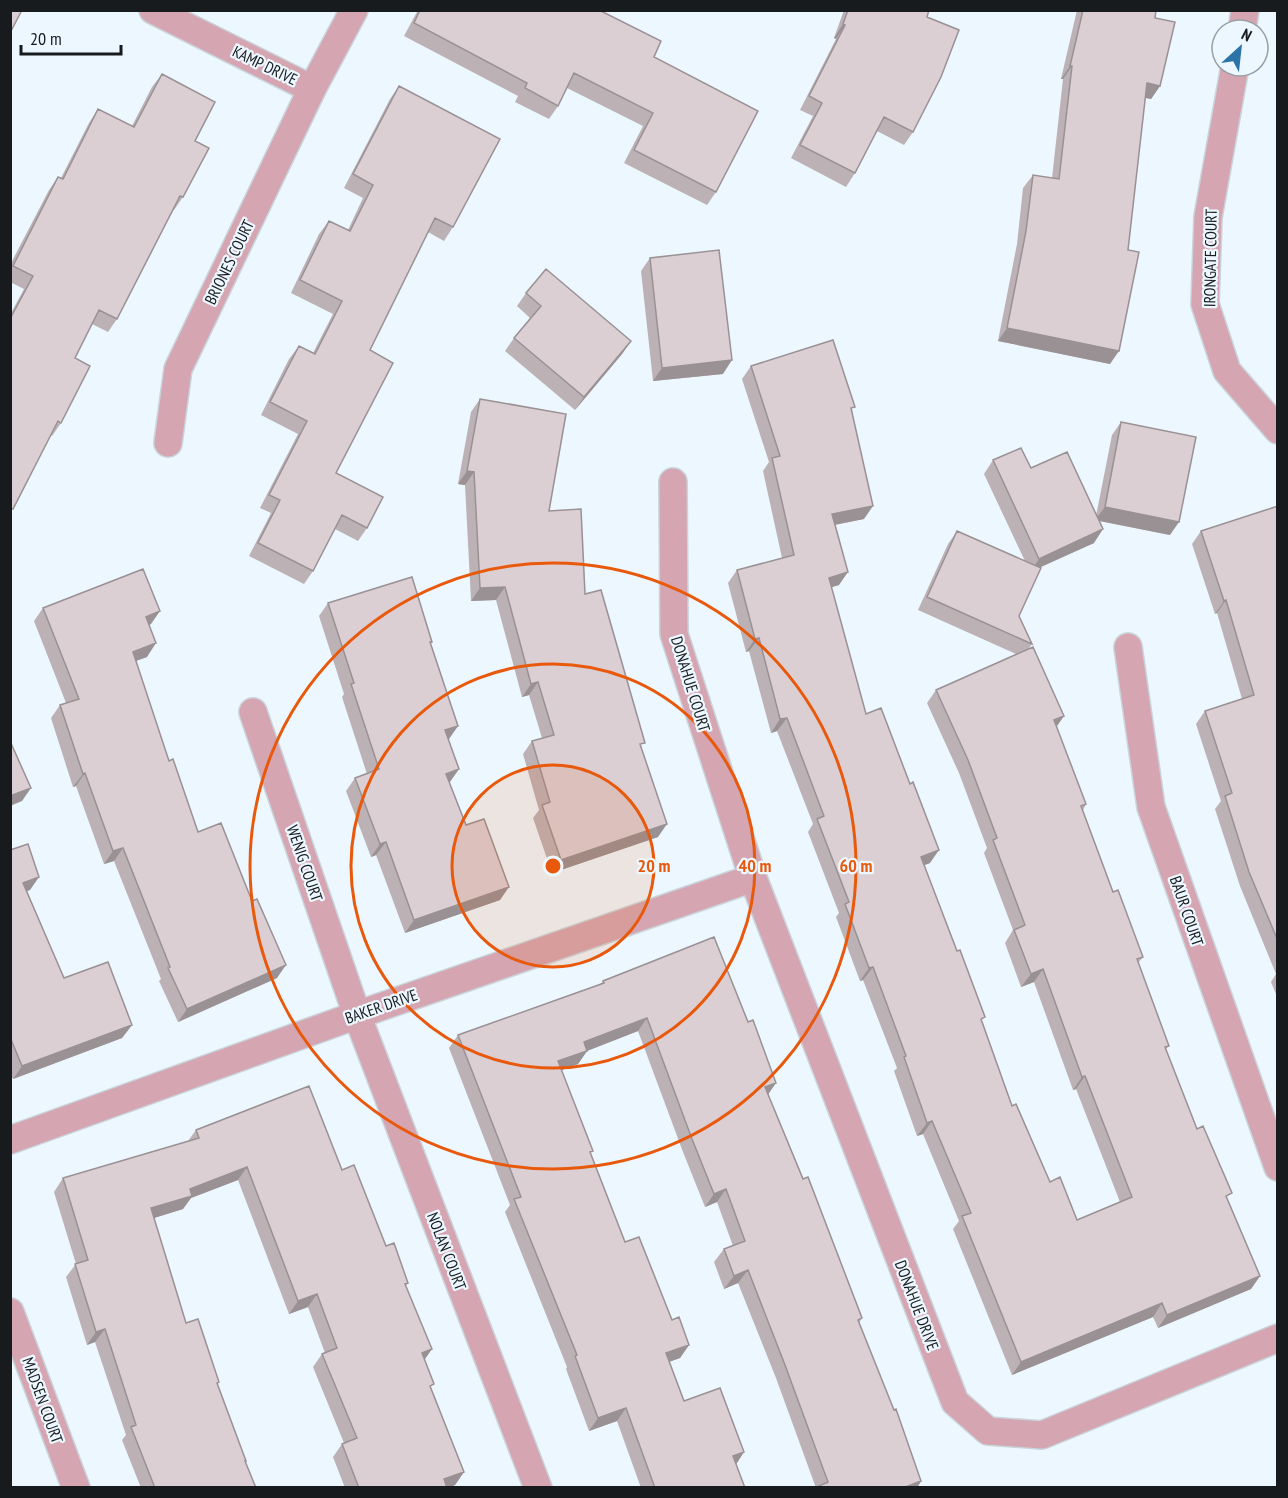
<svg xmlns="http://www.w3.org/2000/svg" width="1288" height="1498" font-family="'PT Sans Narrow',sans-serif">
<rect width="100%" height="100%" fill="#ecf7ff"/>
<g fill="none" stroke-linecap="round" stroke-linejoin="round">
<g stroke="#cad4db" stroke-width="30">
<path id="street" d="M153 10 312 89
M1242 30 1245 10
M1235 66 1208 217 1205 304 1227 371 1278 430
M168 443 178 369 312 89 354 10
M673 482 674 634 753 878 955 1402 988 1431 1042 1435 1278 1338
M1128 647 1151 807 1278 1167
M253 712 357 1015 538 1488
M10 1140 357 1015 753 878
M10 1312 76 1488"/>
</g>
<use href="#street" stroke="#d5a5b1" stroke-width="27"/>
</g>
<path fill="#bcb2b6" d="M418 10H599L654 57 716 192 707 205 624 163 643 126 567 88 558 106 549 119 515 102 518 96 404 36Z
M844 10H929L927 17 913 132 904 145 877 131 855 173 846 187 791 158 813 116 800 110 836 39 834 38Z
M1077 10H1156L1155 18 1160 86 1151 99 1145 98 1110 364 998 341 1017 244 1023 188 1033 175 1052 178 1063 79H1061Z
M162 74 195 141 183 197 174 210H173L117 319 108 332 92 324 75 358 61 423 52 436 51 435 10 513V315L24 289 10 282V265L49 190 58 177 61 178 89 123 98 109 132 126 152 87Z
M399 86 453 227 444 241 428 232 370 350 336 473 367 528 358 541 335 529 313 571 304 584 249 556 271 513 260 508 298 434 261 415 289 359 299 346 313 353 333 314 291 293 319 234 329 221 348 230 363 198 344 188 390 99Z
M650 258 723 374 653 381 641 271Z
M526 293 631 341 622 354 575 410 505 351 514 338 530 318 517 306Z
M751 366 852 411 864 519 835 525 839 585 831 587 866 714 930 863 924 865 982 1021 1012 1106 1050 1182 1077 1220 1120 1202 1076 1089 1073 1090 1034 982 1021 987 1005 943 1013 930 984 853 987 848 959 773 927 703 936 690 1016 654 918 610 948 544 957 531 1025 561 984 474 993 460 1031 468 1096 516 1112 435 1121 422 1170 535 1099 521 1094 543 1039 567 1019 616 1032 644 1029 648 1056 726 1086 804 1083 810 1113 892 1143 957 1138 963 1169 1046 1166 1049 1197 1129 1260 1276 1251 1289 1158 1328 1153 1317 1012 1375 953 1229 959 1221 923 1134 917 1136 894 1071 897 1068 863 980 860 981 836 917 839 913 808 832 813 824 777 731 771 733 749 651 746 652 728 583 737 570 782 558 763 471 769 462 742 379Z
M480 399 549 511 585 594 641 748 658 837 552 873 533 818 539 810 523 754 532 741 542 738 529 695 522 697 496 600 471 601 465 485 458 484 471 412Z
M1278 506V999L1271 982 1276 974 1240 886 1215 809 1221 801 1196 724 1205 711 1242 699 1217 613 1215 614 1192 544 1201 531Z
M328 603 432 642 431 644 458 726 448 739 459 769 449 782 466 825 500 900 405 933 376 855 371 857 346 791 355 778 367 774 342 697 344 694 319 616Z
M43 608 151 624 149 625 147 657 136 661 169 761 198 832 277 978 178 1022 159 981 161 979 114 861 104 864 76 786 73 787 51 718 60 705 66 703 34 621Z
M10 850 30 890 27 891 64 978 132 1025 122 1038 13 1079 10 1074Z
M603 981 768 1094 862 1318 859 1323 921 1481 917 1488H816L776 1378 738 1283 724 1289 714 1262 724 1249 733 1246 717 1202 705 1207 683 1152 638 1031 587 1051 578 1064 562 1070 591 1154 625 1242 672 1320 689 1345 680 1358 669 1362 684 1401 744 1452 736 1464 745 1488H641L617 1421 589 1431 566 1369 567 1367 505 1212 510 1205 449 1048 458 1035 600 984Z
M196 1130 342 1170 386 1246 408 1283 406 1286 431 1388 464 1472 455 1485 448 1488H345L333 1457 342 1444 344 1443 313 1367 322 1354 325 1353 308 1307 289 1314 238 1180 191 1198 183 1209 154 1218 186 1323 219 1382 217 1385 245 1462 256 1488H141L122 1440 126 1435 95 1342 87 1345 66 1277 76 1264 54 1192 63 1178 188 1141Z"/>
<path fill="#999194" d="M843 24 845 25 836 39 834 38Z
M1070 66H1072L1063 79H1061Z
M1147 83 1160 86 1151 99 1138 96Z
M1007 328 1119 351 1110 364 998 341Z
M631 341 622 354 575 410 584 397Z
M732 360 723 374 653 381 662 368Z
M467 471 474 472 465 485 458 484Z
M873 506 864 519 823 527 832 514Z
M1105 507 1179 522 1170 535 1095 520Z
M1103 529 1094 543 1030 572 1039 559Z
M848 572 839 585 819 591 829 578Z
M505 587 496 600 471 601 480 588Z
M1226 600 1217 613 1215 614 1224 601Z
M160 611 151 624 137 630 146 617Z
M759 638 749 651 746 652 755 639Z
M156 643 147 657 124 665 133 652Z
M538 682 529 695 522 697 531 684Z
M1064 716 1055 729 1054 720Z
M787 718 777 731 771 733 780 719Z
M458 726 449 739 435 743 445 730Z
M459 769 450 782 437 787 446 774Z
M85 773 76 786 73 787 83 774Z
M31 788 22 801 10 806V796Z
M667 824 658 837 552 873 561 860Z
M386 842 376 855 371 857 380 844Z
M123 848 114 861 104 864 113 851Z
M939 850 930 863 912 870 921 857Z
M39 877 30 890 13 896 23 883Z
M509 887 500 900 405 933 414 920Z
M286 965 277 978 178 1022 187 1009Z
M873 967 863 980 860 981 869 968Z
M1043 969 1034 982 1021 987 1031 974Z
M647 1018 638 1031 574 1056 584 1042Z
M132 1025 122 1038 13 1079 22 1066Z
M587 1051 578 1064 549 1075 558 1061Z
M1085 1076 1076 1089 1073 1090 1082 1077Z
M776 1083 767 1096 765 1087Z
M932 1121 923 1134 917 1136 927 1123Z
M247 1167 238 1180 191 1198 183 1209 141 1222 151 1208 190 1189Z
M726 1189 717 1202 705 1207 714 1194Z
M748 1270 738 1283 724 1289 734 1276Z
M1260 1276 1251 1289 1158 1328 1167 1315Z
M317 1294 308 1307 289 1314 298 1301Z
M1162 1303 1153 1317 1012 1375 1021 1362Z
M105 1329 95 1342 87 1345 96 1332Z
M689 1345 680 1358 657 1366 666 1353Z
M432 1349 423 1362 422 1353Z
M626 1408 617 1421 589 1431 598 1418Z
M744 1452 735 1466 733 1456Z
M464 1472 455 1485 448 1488 444 1479Z
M921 1481 917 1488H903Z"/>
<path fill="#dbcfd4" stroke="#999194" stroke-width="1.5" d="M10 10H22L10 33Z
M420 10H599L661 41 654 57 758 111 716 192 634 150 653 113 574 73 558 106 525 88 527 83 414 23Z
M848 10H929L927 17 959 30 941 77 913 132 884 117 855 173 800 145 822 103 809 96 845 25 843 24Z
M1083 10H1156L1155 18 1175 22 1160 86 1147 83 1128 250 1139 252 1119 351 1007 328 1026 231 1033 175 1059 179 1072 66H1070Z
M162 74 215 102 195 141 209 148 183 197 180 196 117 319 99 310 75 358 90 366 61 423 58 421 13 509 10 508V319L33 276 13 266 58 177 63 179 98 109 134 127Z
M399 86 500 139 453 227 435 218 370 350 393 363 336 473 383 497 367 528 342 515 313 571 258 543 280 500 269 495 307 421 270 402 299 346 315 354 342 301 300 280 329 221 350 231 373 185 353 174Z
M719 250 732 360 662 368 650 258Z
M546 269 631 341 584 397 514 338 541 306 526 293Z
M833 340 855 407 851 408 873 506 832 514 848 572 829 578 866 714 881 708 910 784 913 782 939 850 921 857 957 951 960 950 985 1017 981 1019 1012 1106 1016 1104 1050 1182 1060 1177 1077 1220 1132 1197 1085 1076 1082 1077 1043 969 1031 974 1014 930 1025 925 993 840 997 838 968 760 936 690 1033 647 1064 716 1054 720 1086 804 1081 806 1113 892 1118 890 1143 957 1137 959 1169 1046 1165 1047 1197 1129 1203 1126 1232 1193 1226 1196 1260 1276 1167 1315 1162 1303 1021 1362 962 1216 971 1213 932 1121 927 1123 904 1057 906 1056 873 967 869 968 845 904 849 902 817 819 824 816 787 718 780 719 759 638 755 639 737 570 794 555 772 458 780 456 751 366Z
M480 399 566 414 549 511 581 509 585 594 601 590 645 743 640 744 667 824 561 860 542 805 550 802 532 741 554 735 538 682 531 684 505 587 480 588 474 472 467 471Z
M1121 422 1196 437 1179 522 1105 507Z
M1021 448 1031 468 1067 452 1103 529 1039 559 993 460Z
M1278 506V667H1277L1278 670V941L1249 872 1225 796 1232 793 1205 711 1254 695 1226 600 1224 601 1201 531Z
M957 531 1041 568 1019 616 1032 644 927 597Z
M143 569 160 611 146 617 156 643 133 652 169 761 173 759 198 832 221 823 252 901 257 899 286 965 187 1009 168 968 170 967 123 848 113 851 85 773 83 774 60 705 79 699 43 608Z
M412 577 432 642H430L458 726 445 730 459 769 446 774 466 825 484 819 509 887 414 920 386 842 380 844 355 778 379 769 351 684 354 683 328 603Z
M10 741 31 788 10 796Z
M28 844 39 877 23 883 64 978 108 962 132 1025 22 1066 10 1037V850Z
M714 937 748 1022 753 1020 776 1083 765 1087 803 1179 808 1177 862 1318 858 1320 894 1410 896 1409 921 1481 903 1488H820L819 1486 828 1482 785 1365 748 1270 734 1276 724 1249 745 1241 726 1189 714 1194 692 1139 647 1018 584 1042 587 1051 558 1061 593 1151 590 1152 625 1242 639 1237 672 1320 679 1317 689 1345 666 1353 684 1401 720 1388 744 1452 733 1456 745 1488H655L626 1408 598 1418 575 1356 577 1355 514 1199 521 1197 458 1035 604 983 603 981Z
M309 1086 342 1170 354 1165 386 1246 394 1243 408 1283 405 1284 432 1349 422 1353 434 1384 430 1386 464 1472 444 1479 447 1488H359L342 1444 357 1438 322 1354 337 1348 317 1294 298 1301 247 1167 190 1189 192 1196 151 1208 186 1323 198 1319 219 1382 217 1383 246 1461H245L256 1488H155L131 1427 136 1425 105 1329 96 1332 75 1264 88 1260 63 1178 199 1138 196 1130Z"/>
<circle cx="553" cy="866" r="101" fill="#e8590c" fill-opacity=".12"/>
<g fill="none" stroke="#e8590c" stroke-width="3">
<circle cx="553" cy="866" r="101"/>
<circle cx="553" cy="866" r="202"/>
<circle cx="553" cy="866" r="303"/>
</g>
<g text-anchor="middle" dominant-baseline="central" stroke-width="4.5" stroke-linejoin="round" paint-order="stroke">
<g font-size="16" fill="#171b1e" stroke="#ecf7ff">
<text transform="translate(265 65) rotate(26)">KAMP DRIVE</text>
<text transform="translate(1210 258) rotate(-89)">IRONGATE COURT</text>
<text transform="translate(229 262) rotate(-64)">BRIONES COURT</text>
<text transform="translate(691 684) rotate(73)">DONAHUE COURT</text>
<text transform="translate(305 863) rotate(71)">WENIG COURT</text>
<text transform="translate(1187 911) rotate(71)">BAUR COURT</text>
<text transform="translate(381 1006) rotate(-19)">BAKER DRIVE</text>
<text transform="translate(447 1251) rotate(69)">NOLAN COURT</text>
<text transform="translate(917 1305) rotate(69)">DONAHUE DRIVE</text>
<text transform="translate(43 1400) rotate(70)">MADSEN COURT</text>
</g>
</g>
<circle cx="553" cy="866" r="9" fill="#e8590c" stroke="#ecf7ff" stroke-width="3"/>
<g font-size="18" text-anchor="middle" font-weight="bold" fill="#e8590c" stroke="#ecf7ff" stroke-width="4.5" stroke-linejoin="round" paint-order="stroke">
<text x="654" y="872">20 m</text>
<text x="755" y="872">40 m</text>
<text x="856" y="872">60 m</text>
</g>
<rect width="1288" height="1498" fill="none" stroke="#171b1e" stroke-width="24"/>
<g transform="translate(1240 48) rotate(27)"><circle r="28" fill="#ecf7ff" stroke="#979fa5" stroke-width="1.5"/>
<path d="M0-4.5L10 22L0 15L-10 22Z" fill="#2a74a8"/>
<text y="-9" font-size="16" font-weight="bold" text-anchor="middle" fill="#171b1e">N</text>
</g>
<path d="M21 45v9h100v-9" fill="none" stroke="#171b1e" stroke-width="3"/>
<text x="30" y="45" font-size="18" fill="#171b1e" stroke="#ecf7ff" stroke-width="4.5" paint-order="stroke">20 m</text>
</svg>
